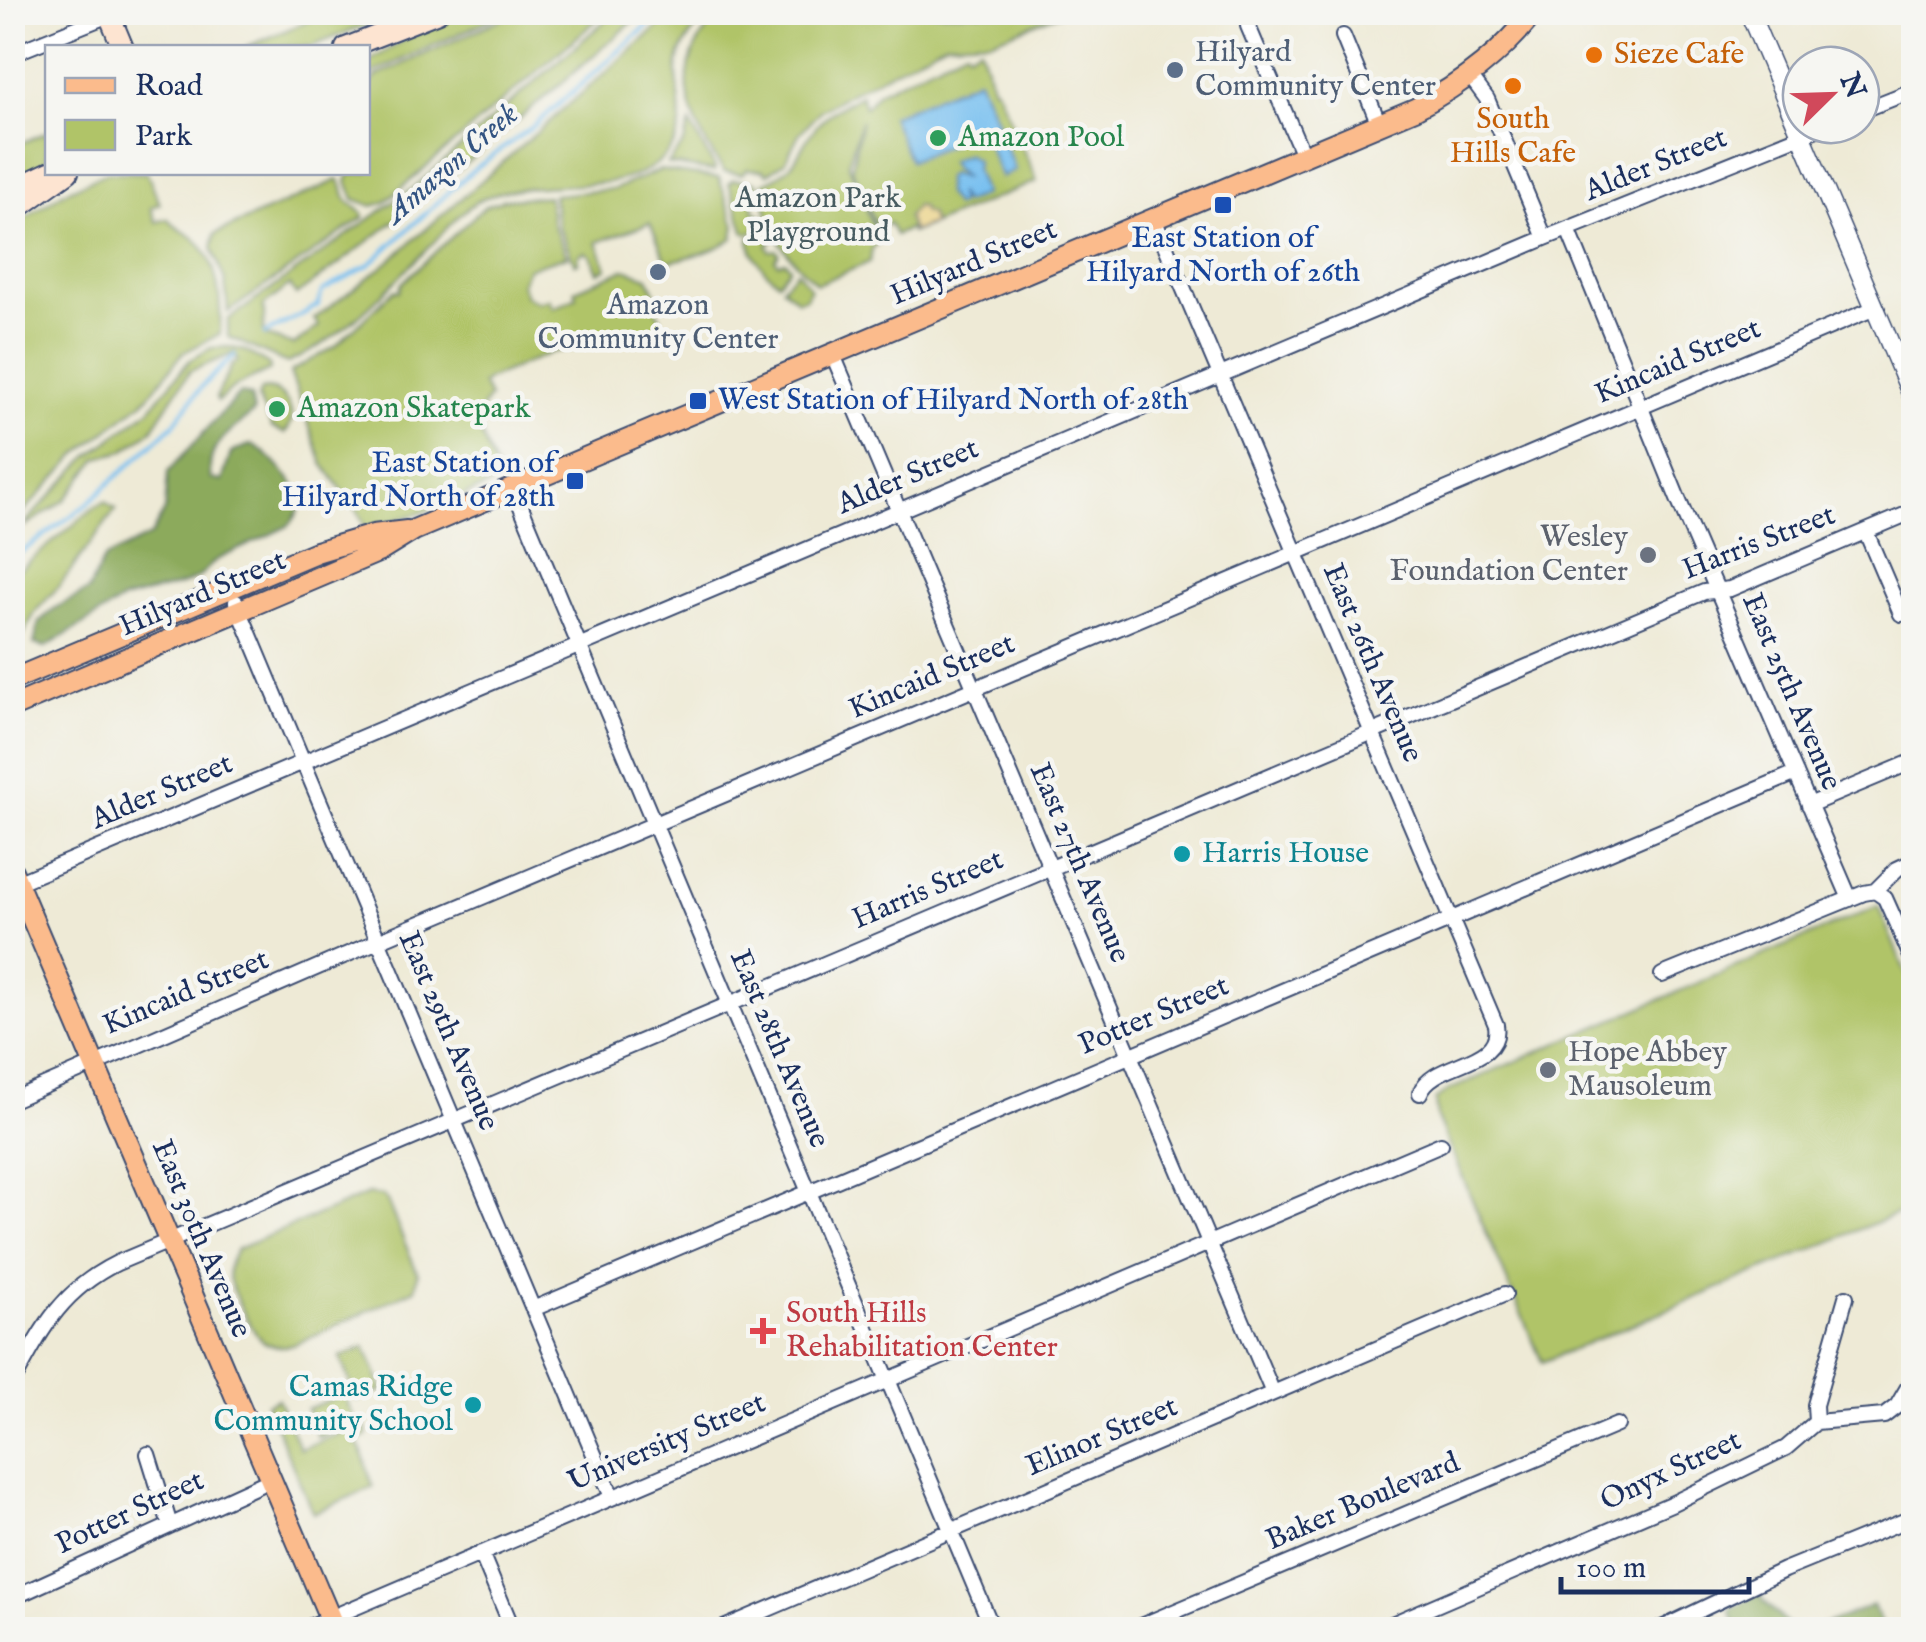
<svg xmlns="http://www.w3.org/2000/svg" width="1926" height="1642" font-family="'IM FELL English',serif">
<rect width="100%" height="100%" fill="#f6f6f2"/>
<filter id="ink" filterUnits="userSpaceOnUse"><feTurbulence type="fractalNoise" baseFrequency=".01" numOctaves="2"/><feDisplacementMap in="SourceGraphic" scale="20" xChannelSelector="R" yChannelSelector="G"/><feConvolveMatrix kernelMatrix="1 2 1 2 8 2 1 2 1" color-interpolation-filters="sRGB"/></filter>
<filter id="wash" filterUnits="userSpaceOnUse"><feTurbulence type="fractalNoise" baseFrequency=".0048" numOctaves="4" result="noise"/><feDisplacementMap in="SourceGraphic" scale="40" xChannelSelector="R" yChannelSelector="G"/><feGaussianBlur stdDeviation="2.25" result="paint"/><feColorMatrix in="noise" values="0 0 0 0 0 0 0 0 0 0 0 0 0 0 0 0 0 1.4 0 .05"/><feComposite in="paint" operator="in"/></filter>
<g filter="url(#wash)">
<rect width="100%" height="100%" fill="#eeead6"/>
<path fill="#b0c468" stroke="#667a63" stroke-width="2.5" d="M516 12 605 13 384 203 372 206 354 199 347 182 350 173 368 172V88L377 76Z
M615 12 643 13C530 110 418 208 296 295L290 285 264 305V335L294 345 319 326 314 319 386 264 674 13H711C696 27 678 48 677 69 676 98 691 129 666 155 625 201 535 175 484 198 464 207 448 227 433 243 388 287 346 338 287 363L228 337V320L413 188Z
M328 13H396L310 47H246Z
M464 13H504L375 72 368 79V62L411 36Z
M723 13V12L1061 13 992 40 946 42 847 95 820 111 799 134 785 162 767 174 764 170 747 169 743 174 724 171C685 117 667 62 723 13Z
M980 47 993 88H996L1037 181 911 233 909 229 895 235 889 223 877 228 852 168 861 120 848 164 879 241 872 249 870 262 817 284C784 253 765 231 763 183 801 167 793 155 816 127 828 112 845 104 861 95L865 107 878 92 966 49 968 53Z
M690 124 715 168 714 171 668 164 684 143Z
M47 132V165L13 183 12 147Z
M660 170 719 178 735 225 733 238C715 252 689 257 667 262L650 223 597 242 607 268 598 272 591 256 585 252 579 255 578 263 575 264 558 226 553 195 615 189Z
M108 172 147 173 160 204 151 208 156 222 168 219C177 231 190 232 200 244 221 268 221 310 220 334L183 353 147 398 79 453 19 517 13 519V226L64 192Z
M733 179 757 183 758 195 752 199 755 213 761 214 764 222 761 229 748 234 744 231 729 183Z
M338 180C345 186 342 190 346 198 351 206 361 208 364 217L228 312 225 281 212 248 215 234Z
M548 196 553 225 567 256 528 268 521 284 526 296 538 302 549 299 553 308 577 297 575 290 625 269 648 277 658 299 655 306 664 327 620 343 552 352 489 379 482 384 490 397C468 419 486 446 496 469L489 476 493 484 421 513 365 528 359 513 323 464 290 372 336 346 394 290 399 291 402 283 485 206 506 199Z
M765 234 772 241 767 246 770 251 777 250 779 253 775 259 778 263 785 261 790 267 778 282C765 273 751 255 749 239Z
M797 271 810 288 806 298 797 300 782 287Z
M229 347 246 351 269 365 270 370 236 386 218 401 216 398 232 365 238 361 235 353 190 371 151 431 123 451 98 458 65 500 26 526 28 520 89 456 149 410 189 361 211 348Z
M268 389C288 393 299 416 285 433L272 428 258 398 261 390Z
M105 502 116 509 60 585 36 611 13 653V575L95 507Z
M1878 906 1913 990V1207L1542 1362 1437 1118 1435 1100 1449 1090Z
M368 1194 383 1196 387 1201 418 1274 415 1289 298 1343C287 1347 277 1348 266 1343 252 1335 229 1288 228 1271 228 1263 233 1256 237 1249Z
M365 1347 383 1390 357 1400 340 1357Z
M344 1394 355 1421 318 1437 307 1409Z
M278 1399 300 1449 364 1424 367 1436 355 1443 360 1446 373 1487 313 1513 266 1404Z"/>
<path fill="#8caa5c" stroke="#546c5d" stroke-width="2.5" d="M240 393 251 397 254 412C232 431 204 445 211 479L222 481 231 453 252 444C263 450 269 456 277 465 295 485 313 500 288 526L216 560 199 577 184 584 123 600 46 647 34 644 39 622 55 608 88 591 104 559 151 535 165 511 168 472Z
M1760 1593 1764 1601 1792 1629H1738L1729 1609Z
M1873 1605 1883 1629H1813Z"/>
<path fill="#eeda9e" stroke="#84847e" stroke-width="2.5" d="M916 206 922 207 924 213H929L933 224 912 232 907 217Z"/>
<path fill="#78c0f0" stroke="#4a78a7" stroke-width="2.5" d="M978 79 997 123 951 140 952 143 910 161 891 116Z
M1002 139 1015 170 1001 177 988 145Z
M967 154 976 161 975 170 984 194 964 203 958 193 960 204 955 206 946 194V177L950 174 965 178 954 169 950 161Z"/>
<g fill="none" stroke-linecap="round" stroke-linejoin="round">
<path stroke="#78c0f0" stroke-width="4" d="M265 334C283 323 300 317 318 305L322 291 369 265 473 170 535 125 663 12
M12 559 86 505 172 426 203 385 235 355"/>
</g>
</g>
<g filter="url(#ink)">
<g fill="none" stroke-linecap="round" stroke-linejoin="round">
<g stroke="#3b4b70" stroke-width="18">
<path id="minor" d="M1248 26 1303 155
M1343 36 1379 124
M12 54 114 13
M1470 76 1487 99 1545 238
M1861 111 1914 90
M1154 219 1496 1025C1503 1067 1432 1060 1420 1093
M1568 229 1678 499 1850 899
M833 355 1273 1393
M514 490 993 1630
M1866 532 1901 614
M236 602 612 1497
M1809 805 1914 761
M12 885 1545 238 1827 125
M1875 891 1885 898 1914 963
M1875 891 1897 869 1914 861
M1662 975 1864 893 1875 891
M12 1100 378 941 1875 308
M533 1309 1796 773
M12 1384C41 1331 60 1291 117 1263L1704 592 1730 589 1914 511
M1816 1422 1815 1405 1846 1297
M148 1454 170 1525
M481 1553 513 1630
M12 1598 270 1480
M302 1630 1441 1144
M719 1630 1505 1294
M1131 1630 1617 1425
M1378 1630 1673 1503 1786 1448 1816 1422 1884 1416 1897 1406 1914 1377
M1658 1630 1784 1570 1914 1517"/>
</g>
<g stroke="#3b4b70" stroke-width="21">
<path id="tertiary" d="M1749 12 1914 400"/>
</g>
<g stroke="#3b4b70" stroke-width="24">
<path id="secondary" d="M108 12 123 48
M346 48 438 12
M12 190 50 172
M12 212 68 172"/>
</g>
<g stroke="#3b4b70" stroke-width="24">
<path id="primary" d="M12 680 316 552 373 535 407 531
M12 707 380 551 414 530 1415 109C1462 84 1502 54 1534 12
M12 871 335 1630"/>
</g>
<use href="#minor" stroke="#fff" stroke-width="14"/>
<use href="#tertiary" stroke="#fff" stroke-width="18"/>
<use href="#secondary" stroke="#fde4d1" stroke-width="20"/>
<use href="#primary" stroke="#fbbb8c" stroke-width="20"/>
</g>
</g>
<g fill="#e8710a" stroke="#f6f6f2" stroke-width="4">
<circle cx="1594" cy="55" r="10"/>
<circle cx="1513" cy="86" r="10"/>
</g>
<g fill="#5c6f8a" stroke="#f6f6f2" stroke-width="4">
<circle cx="1175" cy="70" r="10"/>
<circle cx="658" cy="272" r="10"/>
</g>
<g fill="#2e9e5b" stroke="#f6f6f2" stroke-width="4">
<circle cx="938" cy="138" r="10"/>
<circle cx="277" cy="409" r="10"/>
</g>
<g fill="#1a4fb4" stroke="#f6f6f2" stroke-width="4">
<rect x="1213" y="195" width="20" height="20" rx="5"/>
<rect x="688" y="391" width="20" height="20" rx="5"/>
<rect x="565" y="471" width="20" height="20" rx="5"/>
</g>
<g fill="#6b7280" stroke="#f6f6f2" stroke-width="4">
<circle cx="1648" cy="555" r="10"/>
<circle cx="1548" cy="1070" r="10"/>
</g>
<g fill="#0f9aa8" stroke="#f6f6f2" stroke-width="4">
<circle cx="1182" cy="854" r="10"/>
<circle cx="473" cy="1405" r="10"/>
</g>
<path fill="#e0444e" stroke="#f6f6f2" stroke-width="4" d="M758 1316h10v10h10v10h-10v10h-10v-10h-10v-10h10z"/>
<g text-anchor="middle" dominant-baseline="central" stroke-width="9" stroke-linejoin="round" paint-order="stroke">
<g font-size="30" fill="#4e5e75" stroke="#f6f6f2" text-anchor="start">
<text x="1195" y="53">Hilyard<tspan x="1195" dy="34">Community Center</tspan></text>
<text x="658" y="306" text-anchor="middle">Amazon<tspan x="658" dy="34">Community Center</tspan></text>
</g>
<g font-size="30" fill="#c56008" stroke="#f6f6f2" text-anchor="start">
<text x="1614" y="55">Sieze Cafe</text>
<text x="1513" y="120" text-anchor="middle">South<tspan x="1513" dy="34">Hills Cafe</tspan></text>
</g>
<g font-size="30" fill="#27864d" stroke="#f6f6f2" text-anchor="start">
<text x="958" y="138">Amazon Pool</text>
<text x="297" y="409">Amazon Skatepark</text>
</g>
<g font-size="30" fill="#1b2f5e" stroke="#f6f6f2">
<text transform="translate(1656 165) rotate(-22)">Alder Street</text>
<text transform="translate(974 263) rotate(-23)">Hilyard Street</text>
<text transform="translate(1678 362) rotate(-23)">Kincaid Street</text>
<text transform="translate(908 477) rotate(-23)">Alder Street</text>
<text transform="translate(1759 543) rotate(-21)">Harris Street</text>
<text transform="translate(203 594) rotate(-23)">Hilyard Street</text>
<text transform="translate(1372 663) rotate(67)">East 26th Avenue</text>
<text transform="translate(932 677) rotate(-23)">Kincaid Street</text>
<text transform="translate(1791 692) rotate(67)">East 25th Avenue</text>
<text transform="translate(162 792) rotate(-23)">Alder Street</text>
<text transform="translate(1079 863) rotate(67)">East 27th Avenue</text>
<text transform="translate(928 890) rotate(-23)">Harris Street</text>
<text transform="translate(186 993) rotate(-23)">Kincaid Street</text>
<text transform="translate(1154 1016) rotate(-23)">Potter Street</text>
<text transform="translate(448 1031) rotate(67)">East 29th Avenue</text>
<text transform="translate(779 1049) rotate(67)">East 28th Avenue</text>
<text transform="translate(201 1239) rotate(67)">East 30th Avenue</text>
<text transform="translate(1102 1437) rotate(-23)">Elinor Street</text>
<text transform="translate(667 1443) rotate(-23)">University Street</text>
<text transform="translate(1671 1471) rotate(-25)">Onyx Street</text>
<text transform="translate(1363 1502) rotate(-23)">Baker Boulevard</text>
<text transform="translate(130 1513) rotate(-25)">Potter Street</text>
</g>
<g font-size="30" fill="#485c61" stroke="#f6f6f2">
<text x="818" y="199">Amazon Park<tspan x="818" dy="34">Playground</tspan></text>
</g>
<g font-size="30" fill="#164399" stroke="#f6f6f2">
<text x="1223" y="239">East Station of<tspan x="1223" dy="34">Hilyard North of 26th</tspan></text>
<text x="718" y="401" text-anchor="start">West Station of Hilyard North of 28th</text>
<text x="555" y="464" text-anchor="end">East Station of<tspan x="555" dy="34">Hilyard North of 28th</tspan></text>
</g>
<g font-size="30" fill="#5b616d" stroke="#f6f6f2" text-anchor="end">
<text x="1628" y="538">Wesley<tspan x="1628" dy="34">Foundation Center</tspan></text>
<text x="1568" y="1053" text-anchor="start">Hope Abbey<tspan x="1568" dy="34">Mausoleum</tspan></text>
</g>
<g font-size="30" fill="#0d838f" stroke="#f6f6f2" text-anchor="start">
<text x="1202" y="854">Harris House</text>
<text x="453" y="1388" text-anchor="end">Camas Ridge<tspan x="453" dy="34">Community School</tspan></text>
</g>
<g font-size="30" fill="#be3a42" stroke="#f6f6f2" text-anchor="start">
<text x="786" y="1314">South Hills<tspan x="786" dy="34">Rehabilitation Center</tspan></text>
</g>
<g font-size="32" font-style="italic" fill="#325382" stroke="#f6f6f2">
<text transform="translate(452 164) rotate(-41)">Amazon Creek</text>
</g>
</g>
<rect width="1926" height="1642" fill="none" stroke="#f6f6f2" stroke-width="50"/>
<rect x="45" y="45" width="325" height="130" fill="#f6f6f2" stroke="#9ea6b7" stroke-width="2.5"/>
<rect x="65" y="78" width="50" height="15" fill="#fbbb8c" stroke="#9ea6b7" stroke-width="2.5"/>
<text x="135" y="95" font-size="30" fill="#1b2f5e">Road</text>
<rect x="65" y="120" width="50" height="30" fill="#b0c468" stroke="#9ea6b7" stroke-width="2.5"/>
<text x="135" y="145" font-size="30" fill="#1b2f5e">Park</text>
<g transform="translate(1831 95) rotate(67)"><circle r="48" fill="#f6f6f2" stroke="#9ea6b7" stroke-width="2.5"/>
<path d="M0-8L18 38L0 25L-18 38Z" fill="#d1495b"/>
<text y="-15" font-size="28" font-weight="bold" text-anchor="middle" fill="#1b2f5e">N</text>
</g>
<path d="M1561 1577v15h188v-15" fill="none" stroke="#1b2f5e" stroke-width="5"/>
<text x="1576" y="1577" font-size="30" fill="#1b2f5e" stroke="#f6f6f2" stroke-width="8" paint-order="stroke">100 m</text>
</svg>
